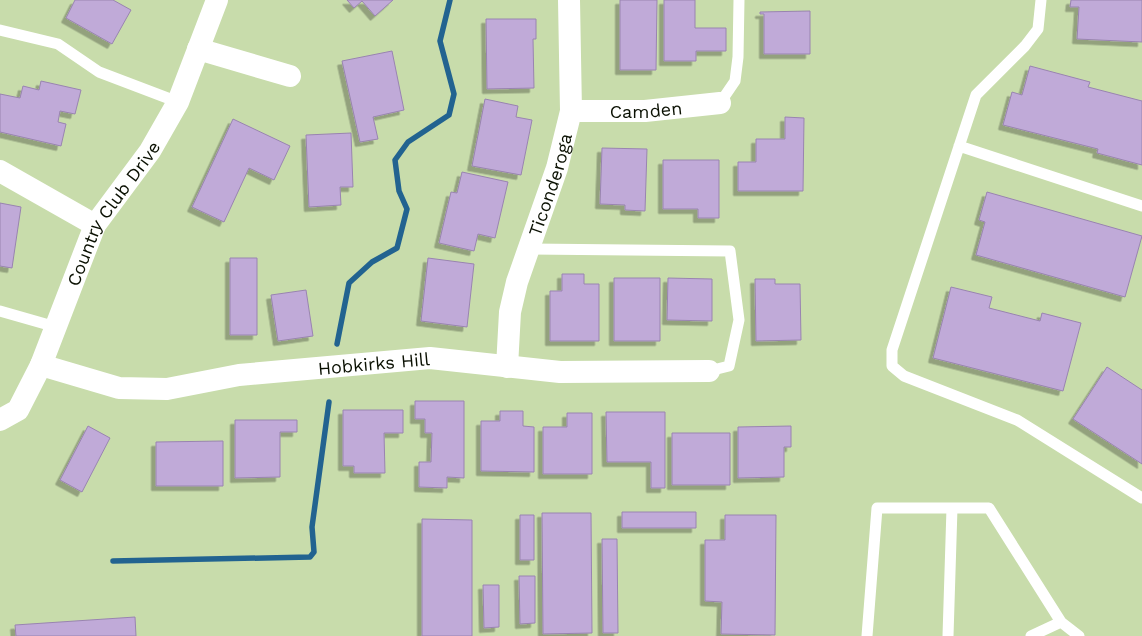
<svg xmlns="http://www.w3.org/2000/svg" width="1142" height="636" font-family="'Work Sans',sans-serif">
<defs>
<filter id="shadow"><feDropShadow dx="-4.5" dy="4.5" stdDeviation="0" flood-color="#0004"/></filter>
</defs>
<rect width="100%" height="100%" fill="#c8dcab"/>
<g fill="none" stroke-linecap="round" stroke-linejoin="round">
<path stroke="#226390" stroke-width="5.5" d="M337 344 349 283 372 262 397 248 407 209 399 191 395 160 408 142 449 115 454 94 440 41 450 0
M113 561 310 557 314 552 312 527 329 402"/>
</g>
<path fill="#c0aad8" stroke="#9984b0" filter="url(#shadow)" d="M75 0H113L131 10 112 44 66 18Z
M347 0H393L375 16 362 1 354 8Z
M620 0H657L656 70H620Z
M664 0H695V28H726V51H696V61H664Z
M1071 0H1142V42L1077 39 1079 7H1070Z
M810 11V54H764V14H760V12Z
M486 19H536V39H533L534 88 487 89Z
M392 51 404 110 373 117 378 139 360 142 342 61Z
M1030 66 1090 82 1088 87 1142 101V165L1097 153 1098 149 1003 125 1012 92 1022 95Z
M41 81 81 90 75 114 60 111 58 122 66 124 61 146 0 132V94L20 98 23 86 39 90Z
M485 99 518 106 516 117 532 120 521 175 472 166Z
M785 117 804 118 803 191H738V162H756V139H785Z
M233 119 290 146 274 180 249 168 224 222 192 207Z
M351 133 353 187H340L341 205 309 207 306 135Z
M602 148 647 149 645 211 625 210V205L600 204Z
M663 160H719V218H698V209H663Z
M462 172 508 182 495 238 478 234 474 251 439 243 451 192 457 193Z
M987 192 1142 236 1125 297 976 255 985 222 979 220Z
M0 203 21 207 12 268 0 266Z
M230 258H257V335H230Z
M428 258 474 264 467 327 421 321Z
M562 274H584V284H599V341H550V291H562Z
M614 278H660V341H614Z
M668 278 712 279V321L667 320Z
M755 279H775V284H800L801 340 756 341Z
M951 287 992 297 989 308 1040 321 1042 313 1081 323 1063 391 933 358Z
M306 290 313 336 278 341 271 295Z
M1107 367 1142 390V464L1073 419Z
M415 401H464V478L447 477V488L419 487V462H431L432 433H425V419H415Z
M343 410H403V433H384L385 473H354V466H343Z
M500 411H523V426L534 427V472L481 471V421H500Z
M606 412H665V488H651V462H607Z
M567 413H592V474H543V427H567Z
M235 420H297V432H280V477L235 478Z
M88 426 110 438 82 492 60 480Z
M791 426V447H784V477L738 478V427Z
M672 433H730V485H672Z
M223 441V486H156V442Z
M622 512H696V528H622Z
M542 513H591L592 633 543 634Z
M520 515H534V560H520Z
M725 515H776L775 635 721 634 722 602 705 601V540H725Z
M422 519 472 520V636H422Z
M602 539H617L618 633H603Z
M519 576H535V623L520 624Z
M483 585H499V627L484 628Z
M135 617 136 636H16L15 625Z"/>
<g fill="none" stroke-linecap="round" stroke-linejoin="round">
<path stroke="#fff" stroke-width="11" d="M1041 0 1038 29 1025 46 976 95 892 350V366L904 376 1017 420 1142 498
M0 30 58 44 99 72 178 102
M720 103 735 81 738 57 739 0
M959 146 1142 206
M530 249 730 251 739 320 729 366 709 371
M0 311 56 327
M1061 622 1079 636
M867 636 877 508H989L1061 622 1031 636
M948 636 952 508"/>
<g stroke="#fff" stroke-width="22">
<path d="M198 49 290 76"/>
<path id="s1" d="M571 111H645L720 103"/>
<path d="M0 171 95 225"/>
<path id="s2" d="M41 365 119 388 167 389 239 375 430 358 560 372 709 371"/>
<path id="s3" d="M507 367 510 312 517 282 557 168 571 111 569 0"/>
<path id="s4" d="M0 420 18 410 41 365 95 225 150 151 178 102 217 0"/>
</g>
</g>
<g text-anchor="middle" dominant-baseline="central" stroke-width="5" stroke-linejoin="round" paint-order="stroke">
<g font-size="18" fill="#0a1002" stroke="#c8dcab">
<text stroke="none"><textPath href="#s1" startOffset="75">Camden</textPath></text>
<text stroke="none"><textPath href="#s3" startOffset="189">Ticonderoga</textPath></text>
<text stroke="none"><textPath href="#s4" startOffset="240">Country Club Drive</textPath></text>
<text stroke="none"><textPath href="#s2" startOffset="338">Hobkirks Hill</textPath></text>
</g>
</g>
</svg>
